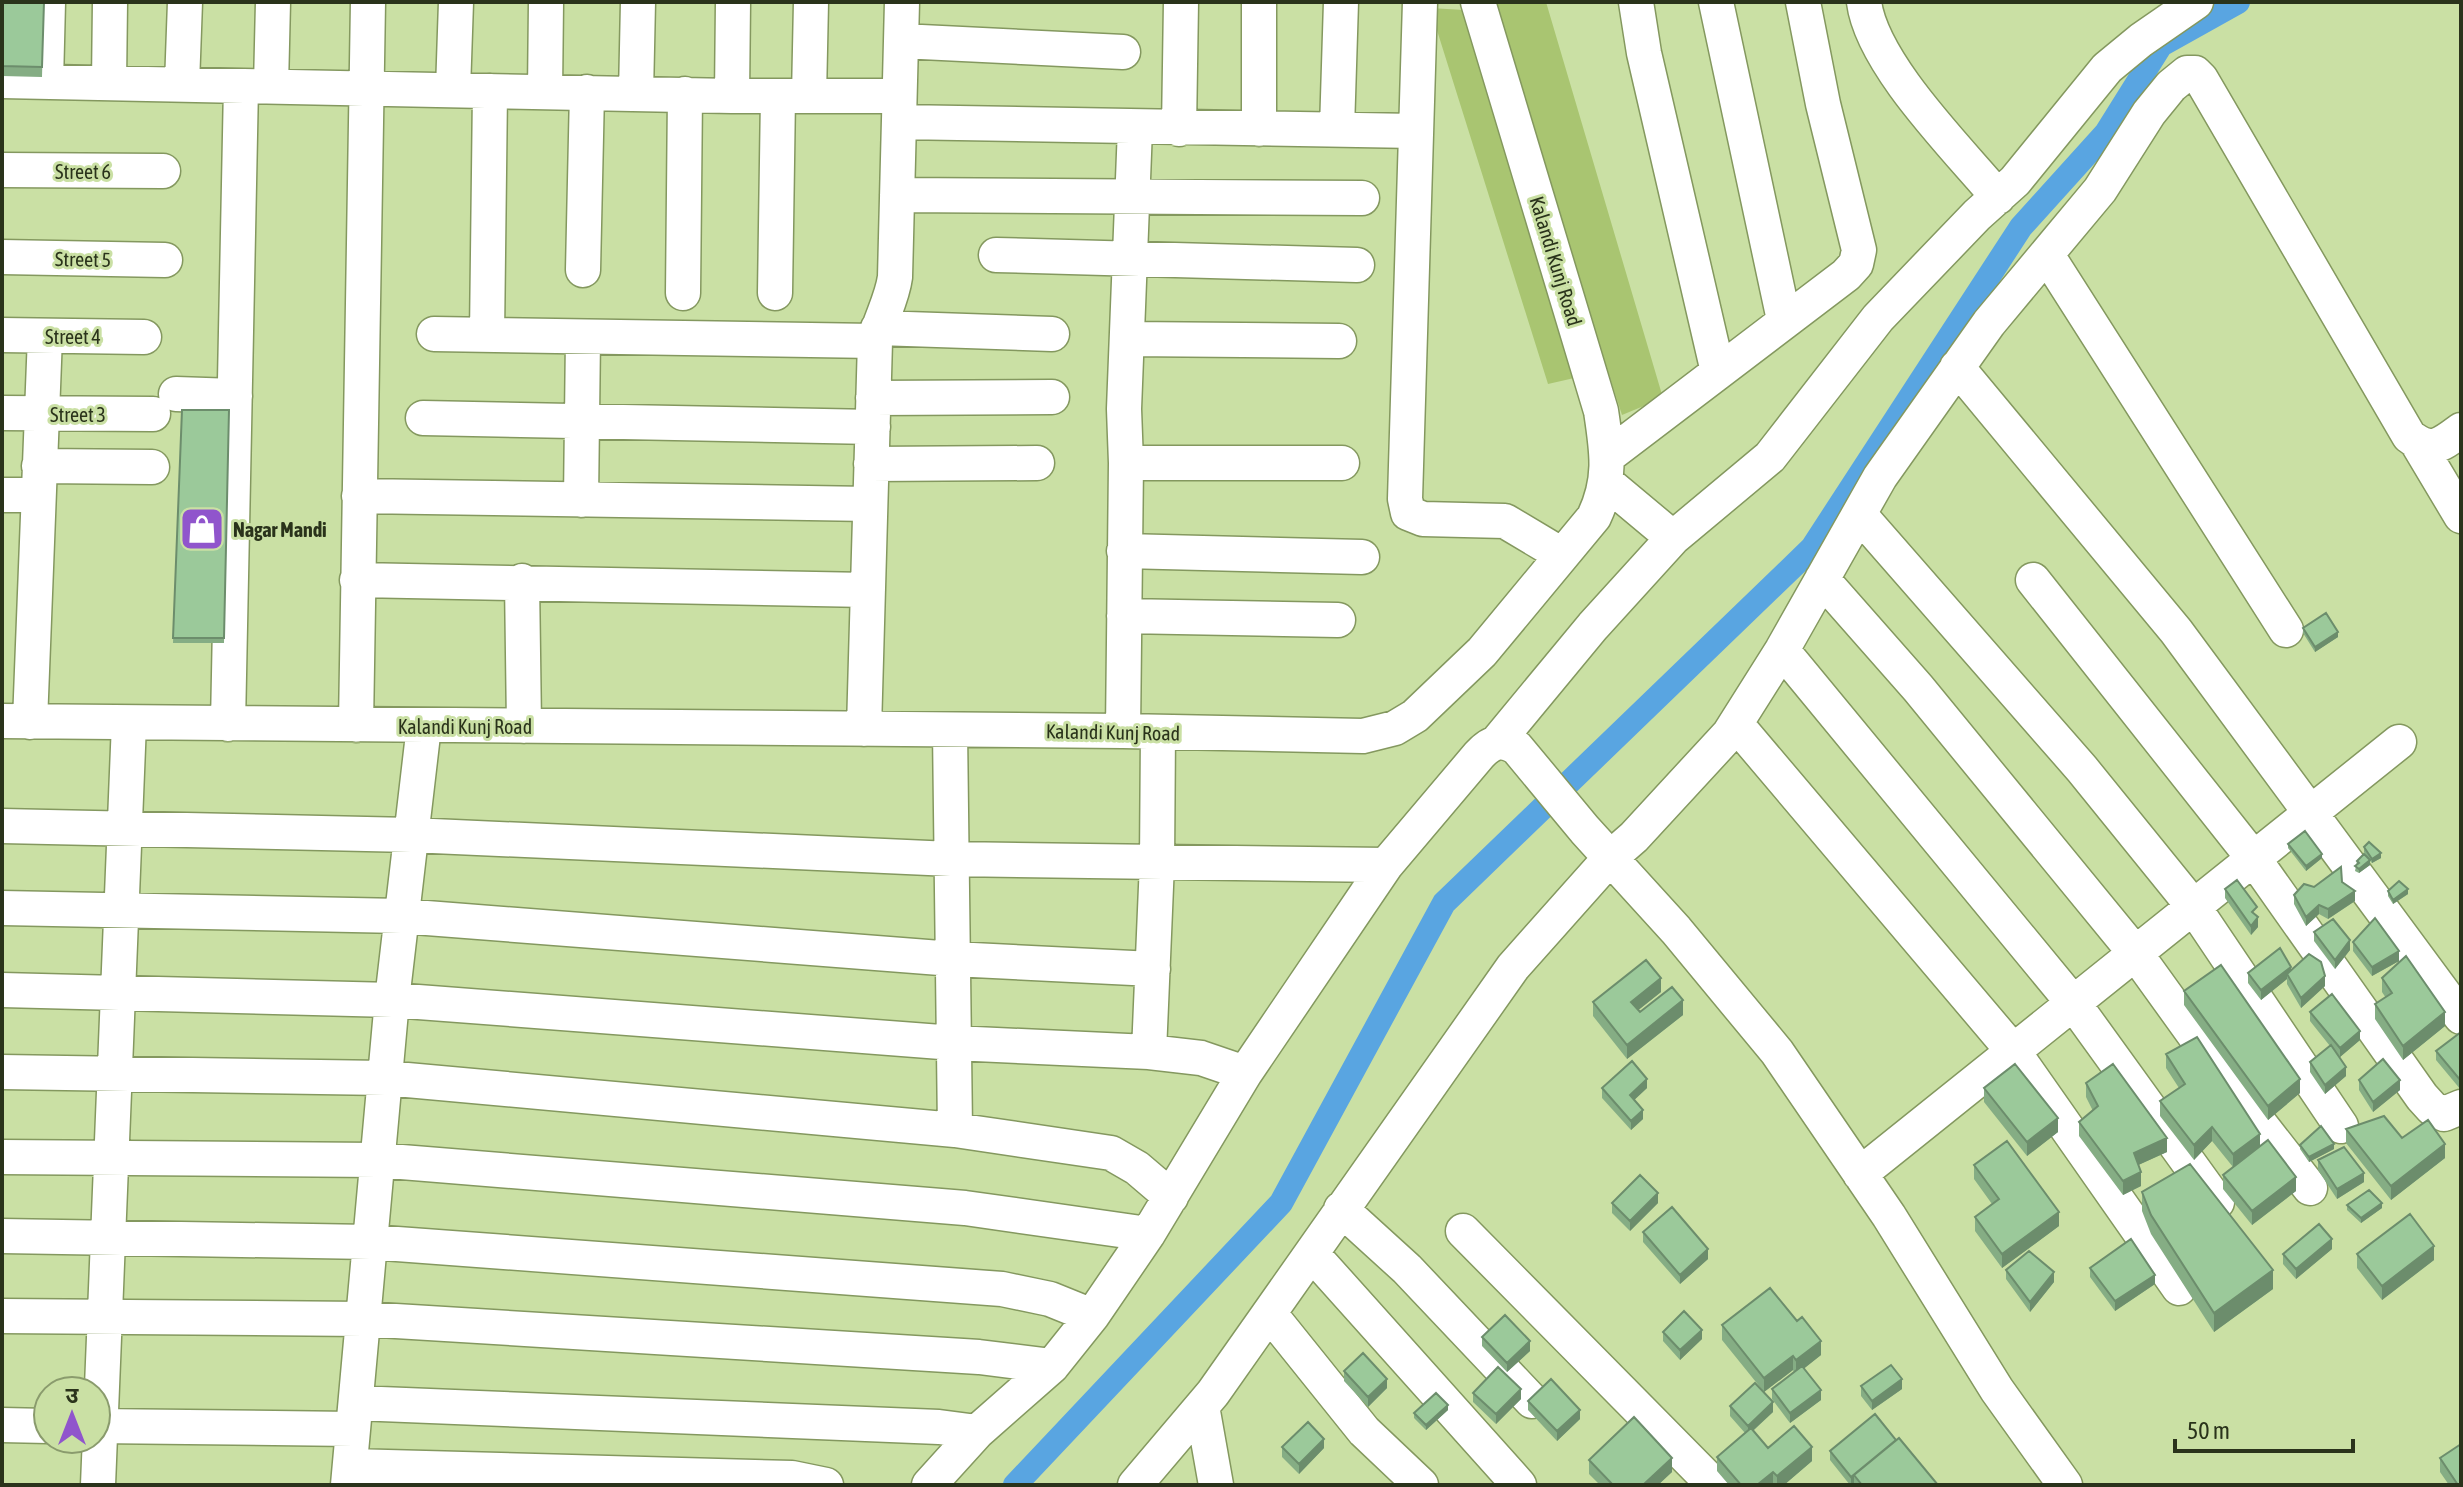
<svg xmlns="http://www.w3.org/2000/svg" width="2463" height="1487" font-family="'Asap Condensed','Noto Sans Devanagari',sans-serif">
<rect width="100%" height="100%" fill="#cae0a4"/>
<path fill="#a9c571" d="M1487 2H1546L1663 398 1622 415Z
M1430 8 1464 10 1583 376 1548 384Z"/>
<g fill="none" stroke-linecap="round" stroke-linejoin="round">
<path stroke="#59a5e1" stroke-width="24" d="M1015 1485 1281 1203 1444 903 1812 548 2021 227 2106 133 2161 45 2238 2"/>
<g stroke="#84985f" stroke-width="37">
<path id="minor" d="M1259 2V129
M1420 2 1405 499 1408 513 1423 519 1505 521 1562 555
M1636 2 1644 53 1718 372
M1716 2 1784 320
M1864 2C1872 64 1957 148 1998 197
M901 41 1123 52
M2 81 732 96H899
M46 82 48 2
M109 83 110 2
M182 84 185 2
M271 86 273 2
M453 90 456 2
M545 92 546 2
M636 94 638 2
M732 96 733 2
M809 96 811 2
M899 122 1416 131
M1179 129 1181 2
M1337 129 1341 2
M2 170 163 171
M897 195 1362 198
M996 255 1357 265
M2047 255 2286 630
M2 257 165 260
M583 270 587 92
M683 293 685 94
M775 293 778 96
M878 328 1052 334
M434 334 875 341
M2 335 144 337
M487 335 490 91
M1128 339 1339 341
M1957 367 2176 631 2461 1017
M176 394 235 396
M873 398 1052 397
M2 413 153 414
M423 418 873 427
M2418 444 2461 516
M1608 456 1846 275 1856 264 1859 250 1823 104 1803 2
M1126 463H1342
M871 464 1037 463
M39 466 152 467
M1606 482 1673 538
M2 495H38
M359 496 870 504
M581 500 583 337
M1859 514 2082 769 2193 906 2341 1126
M1124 551 1362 557
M1822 579 1918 688 2136 954 2239 1097 2310 1188
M357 580 868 590
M2033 580 2254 859 2422 1097 2432 1108 2444 1114 2461 1107
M522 581 524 726
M1124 616 1338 620
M1782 650 2074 1004 2217 1202
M2 721 1123 731 1363 736 1395 728 1415 716 1482 652 1594 517C1612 479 1607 451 1601 411L1478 2
M30 722 45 336
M228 724 241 86
M1736 724 2013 1051 2179 1288
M356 725 368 2
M864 729 875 341C880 319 892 300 895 277L902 2
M950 730 955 1130
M1123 731 1126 463 1124 409 1135 128
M1497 742 1593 626 1673 538 1770 457 1878 318 1977 215 2015 181 2107 68 2141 40 2196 2
M2 826 411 835 951 859 1386 865
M2 908 401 916 953 959 1153 969
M2 990 392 1000 954 1043 1149 1052 1201 1058 1245 1073
M1149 1052 1157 863 1158 732
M2 1072 385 1078 955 1130 1111 1153 1137 1168 1171 1197
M2 1157 377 1160 965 1208 1148 1234
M1860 1174 2399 742
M1341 1209 1407 1269 1532 1401
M1463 1231 1714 1485
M2 1236 370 1242 1002 1289 1050 1299 1092 1316
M1313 1255 1519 1485
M1270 1314 1364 1431 1421 1485
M2 1316 363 1319 979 1357 1052 1366
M356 1403 939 1427 977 1432
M1202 1406 1216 1485
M2 1425 48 1426
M96 1426 353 1429
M350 1466 792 1478 826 1485
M98 1485 129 723
M348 1485 392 1000 424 726
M929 1485 977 1432 1052 1366 1092 1316 1148 1234 1245 1073 1386 865 1479 755C1491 742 1501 738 1517 748L1585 830 1676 930 1777 1052 1889 1216 1997 1390 2065 1485
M1135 1485 1213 1393 1513 967 1610 858 1634 837 1729 734 1782 650 1880 477 1989 323 2100 190 2149 113 2171 86 2187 73H2195L2201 79 2409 436C2431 454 2441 445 2461 430"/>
</g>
<use href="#minor" stroke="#fff" stroke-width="34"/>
</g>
<path fill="#85ad84" d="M2 2H44L42 77 2 76Z
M182 410H229L224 643H173Z
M2303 628 2338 637 2315 652 2303 633Z
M2288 844 2322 858 2306 871 2288 848Z
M2364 847 2381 858 2372 863 2370 861V865L2359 873 2355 871 2357 861 2367 857 2364 852Z
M2342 882 2355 901 2328 919 2319 914 2306 926 2294 904V895L2314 887Z
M2225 889 2257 916 2258 927 2251 935 2225 898Z
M2388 891 2408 894 2393 904 2388 896Z
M2314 932 2350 950 2335 969 2314 941Z
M2353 942 2399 961 2372 976 2353 951Z
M2291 971 2325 986 2301 1008 2287 984V979L2261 1000 2248 983V973Z
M2382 978 2445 1026 2403 1060 2375 1019V1004L2386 998 2382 992Z
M2184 991 2300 1093 2268 1120 2184 1005Z
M1661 992 1638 1010 1640 1012 1683 1015 1627 1059 1593 1016V1002Z
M2310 1012 2360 1040 2340 1057 2346 1076 2325 1094 2310 1072V1062L2330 1046 2310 1021Z
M2461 1032V1090L2436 1060V1051Z
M2166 1054 2260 1146 2296 1191 2252 1225 2223 1189V1175L2233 1167 2212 1141 2194 1160 2160 1116V1101L2179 1088 2166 1068Z
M2359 1080 2400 1090 2373 1112 2359 1090Z
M2086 1083 2167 1152 2138 1165 2141 1186 2123 1195 2079 1136V1122L2093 1111 2086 1097Z
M1602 1088H1647L1634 1100 1643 1119 1631 1130 1602 1098Z
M1984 1088 2058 1132 2027 1156 1984 1102Z
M2346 1129 2402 1138 2445 1158 2391 1200 2346 1143Z
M2300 1145 2334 1149 2309 1162 2300 1149Z
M2318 1160 2364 1182 2337 1199 2318 1170Z
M1974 1165 2059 1226 2002 1268 1975 1231V1217L1992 1204 1974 1179Z
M2142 1192 2273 1289 2214 1332 2151 1234 2142 1211Z
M1612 1203H1658L1630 1231 1612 1213Z
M2347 1205 2382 1208 2361 1223 2347 1210Z
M1643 1232 1708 1259 1680 1284 1643 1242Z
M2332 1249 2296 1279 2283 1264V1254Z
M2357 1254 2434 1260 2382 1300 2357 1268Z
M2090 1268 2155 1284 2115 1311 2090 1277Z
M2006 1270 2054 1282 2030 1312 2006 1279Z
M1722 1325 1821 1355 1804 1368 1821 1400 1790 1423 1772 1399V1389L1794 1372 1793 1370 1764 1392 1722 1340Z
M1663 1332 1702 1339 1680 1360 1663 1341Z
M1482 1337 1530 1351 1507 1372 1482 1346Z
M1344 1371 1387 1388 1368 1407 1344 1381Z
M1861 1386 1902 1389 1872 1410 1861 1396Z
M1473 1393 1521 1399 1496 1424 1473 1402Z
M1528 1401 1580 1419 1557 1441 1528 1410Z
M1730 1406 1773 1412 1753 1431 1768 1448 1812 1461 1784 1485H1729L1717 1471V1457L1745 1433 1730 1416Z
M1448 1410 1426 1430 1414 1418V1413Z
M1896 1440 1938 1485H1854V1484L1850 1485 1830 1460V1451Z
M1282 1447 1324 1448 1299 1474 1282 1457Z
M2440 1458 2461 1485H2449L2440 1472Z
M1589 1460 1672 1472 1658 1485H1600L1589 1474Z"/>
<path fill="#6c8d6c" d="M2338 632V637L2315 652V647Z
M2381 853V858L2372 863V859Z
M2322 854V858L2306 871V866Z
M2370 860V865L2359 873V869Z
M2408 889V894L2393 904V900Z
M2355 891V901L2328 919V909Z
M2319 905V914L2306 926V917Z
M2258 917V927L2251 935V926Z
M2350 940V950L2335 969V960Z
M2399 951V961L2372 976V967Z
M2291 967V976L2287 974V979L2261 1000V990Z
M2325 976V986L2301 1008V998Z
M1661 978V992L1631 1016V1002Z
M1683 1000V1015L1627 1059V1045Z
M2445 1012V1026L2403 1060V1046Z
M2360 1031V1040L2340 1057V1048Z
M2346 1067V1076L2325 1094V1085Z
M1647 1079V1088L1630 1104V1095Z
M2300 1079V1093L2268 1120V1106Z
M2400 1080V1090L2373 1112V1102Z
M1643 1110V1119L1631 1130V1121Z
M2058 1118V1132L2027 1156V1142Z
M2212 1127V1141L2194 1160V1145Z
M2260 1134V1148L2233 1168V1154Z
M2167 1138V1152L2134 1167V1153Z
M2334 1144V1149L2309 1162V1157Z
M2445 1144V1158L2391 1200V1186Z
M2141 1172V1186L2123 1195V1181Z
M2364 1173V1182L2337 1199V1189Z
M2296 1177V1191L2252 1225V1211Z
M1658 1193V1203L1630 1231V1221Z
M2382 1203V1208L2361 1223V1218Z
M2059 1212V1226L2002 1268V1254Z
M2332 1239V1249L2296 1279V1269Z
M2434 1246V1260L2382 1300V1286Z
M1708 1249V1259L1680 1284V1275Z
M2273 1270V1289L2214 1332V1313Z
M2054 1272V1282L2030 1312V1302Z
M2155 1275V1284L2115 1311V1301Z
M1702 1330V1339L1680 1360V1350Z
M1530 1341V1351L1507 1372V1363Z
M1821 1341V1355L1796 1375V1360Z
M1793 1356V1370L1764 1392V1378Z
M1387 1379V1388L1368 1407V1397Z
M1902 1379V1389L1872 1410V1401Z
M1521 1389V1399L1496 1424V1414Z
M1821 1390V1400L1790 1423V1413Z
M1773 1402V1412L1748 1435V1426Z
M1448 1405V1410L1426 1430V1425Z
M1580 1410V1419L1557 1441V1431Z
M1324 1439V1448L1299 1474V1464Z
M1896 1440 1854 1475V1484L1851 1485V1477Z
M1812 1447V1461L1784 1485H1777V1476Z
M1672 1458V1472L1658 1485H1643Z
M1773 1472V1485H1757Z"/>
<path fill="#9bc99a" stroke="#6c8d6c" stroke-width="2" d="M2 2H44L42 67 2 66Z
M182 410H229L224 638H173Z
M2326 613 2338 632 2315 647 2303 628Z
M2305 831 2322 854 2306 866 2288 844Z
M2369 842 2381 853 2372 859 2364 847Z
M2364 854 2370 860 2359 869 2355 866 2359 863 2357 861Z
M2341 867 2342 882 2355 891 2328 909 2319 905 2306 917 2294 895 2304 884 2314 887Z
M2237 880 2257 907 2252 912 2258 917 2251 926 2225 889Z
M2399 881 2408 889 2393 900 2388 891Z
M2375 918 2399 951 2372 967 2353 942Z
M2333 919 2350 940 2335 960 2314 932Z
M2280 948 2291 967 2261 990 2248 973Z
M2309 954 2321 962 2325 976 2301 998 2287 974Z
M2406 956 2445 1012 2403 1046 2375 1004 2392 993 2382 978Z
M1646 960 1661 978 1631 1002 1640 1012 1672 987 1683 1000 1627 1045 1593 1002Z
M2221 965 2300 1079 2268 1106 2184 991Z
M2332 994 2360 1031 2340 1048 2310 1012Z
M2461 1032V1081L2436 1051Z
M2197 1037 2260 1134 2233 1154 2212 1127 2194 1145 2160 1101 2185 1084 2166 1054Z
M2331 1045 2346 1067 2325 1085 2310 1062Z
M2383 1059 2400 1080 2373 1102 2359 1080Z
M1632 1061 1647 1079 1630 1095 1643 1110 1631 1121 1602 1088Z
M2015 1064 2058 1118 2027 1142 1984 1088Z
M2113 1064 2167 1138 2134 1153 2141 1172 2123 1181 2079 1122 2098 1106 2086 1083Z
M2384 1116 2402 1138 2428 1120 2445 1144 2391 1186 2346 1129Z
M2321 1126 2334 1144 2309 1157 2300 1145Z
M2268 1140 2296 1177 2252 1211 2223 1175Z
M2007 1141 2059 1212 2002 1254 1975 1217 1999 1199 1974 1165Z
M2344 1147 2364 1173 2337 1189 2318 1160Z
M2190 1164 2273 1270 2214 1313 2151 1215 2142 1192Z
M1640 1175 1658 1193 1630 1221 1612 1203Z
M2369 1190 2382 1203 2361 1218 2347 1205Z
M1672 1207 1708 1249 1680 1275 1643 1232Z
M2410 1214 2434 1246 2382 1286 2357 1254Z
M2319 1224 2332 1239 2296 1269 2283 1254Z
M2131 1239 2155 1275 2115 1301 2090 1268Z
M2029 1251 2054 1272 2030 1302 2006 1270Z
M1770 1288 1797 1321 1802 1317 1821 1341 1796 1360 1793 1356 1764 1378 1722 1325Z
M1684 1311 1702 1330 1680 1350 1663 1332Z
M1505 1315 1530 1341 1507 1363 1482 1337Z
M1363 1353 1387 1379 1368 1397 1344 1371Z
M1891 1365 1902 1379 1872 1401 1861 1386Z
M1802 1366 1821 1390 1790 1413 1772 1389Z
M1498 1367 1521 1389 1496 1414 1473 1393Z
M1551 1379 1580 1410 1557 1431 1528 1401Z
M1755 1383 1773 1402 1748 1426 1730 1406Z
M1436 1393 1448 1405 1426 1425 1414 1413Z
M1875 1414 1896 1440 1851 1477 1830 1451Z
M1634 1417 1672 1458 1643 1485H1613L1589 1460Z
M1308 1422 1324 1439 1299 1464 1282 1447Z
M1794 1426 1812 1447 1777 1476 1773 1472 1757 1485H1741L1717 1457 1751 1428 1768 1448Z
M1899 1438 1938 1485H1862L1854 1475Z
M2461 1444V1485H2458L2440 1458Z"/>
<defs>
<g id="shop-square" transform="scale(2.3)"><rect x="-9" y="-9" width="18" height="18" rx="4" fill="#9055cc" stroke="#cae0a4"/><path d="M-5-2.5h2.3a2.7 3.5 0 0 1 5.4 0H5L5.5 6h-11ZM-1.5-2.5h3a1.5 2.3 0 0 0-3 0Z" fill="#fff"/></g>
</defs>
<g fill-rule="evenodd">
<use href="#shop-square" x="202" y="529"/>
</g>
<g text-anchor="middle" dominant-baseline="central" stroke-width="6" stroke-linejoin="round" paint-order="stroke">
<g font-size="20" fill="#2a331b" stroke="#cae0a4">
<text x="83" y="171">Street 6</text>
<text transform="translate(83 259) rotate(1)">Street 5</text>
<text transform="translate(1556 261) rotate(73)">Kalandi Kunj Road</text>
<text x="73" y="336">Street 4</text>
<text x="78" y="414">Street 3</text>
<text x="465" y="726">Kalandi Kunj Road</text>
<text transform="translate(1113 732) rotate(1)">Kalandi Kunj Road</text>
</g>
<g font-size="20" font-weight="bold" fill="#2a331b" stroke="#cae0a4" text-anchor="start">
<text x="233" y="529">Nagar Mandi</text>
</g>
</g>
<rect width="2463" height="1487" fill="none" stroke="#2a331b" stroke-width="8"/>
<g transform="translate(72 1415)"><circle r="38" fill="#cae0a4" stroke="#8a9b6d" stroke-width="2"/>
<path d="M0-6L14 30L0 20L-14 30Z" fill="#9055cc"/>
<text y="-12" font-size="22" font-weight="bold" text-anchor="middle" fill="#2a331b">उ</text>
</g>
<path d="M2175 1439v12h178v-12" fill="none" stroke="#2a331b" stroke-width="4"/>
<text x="2187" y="1439" font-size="24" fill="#2a331b" stroke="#cae0a4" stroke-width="6" paint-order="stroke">50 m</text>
</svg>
